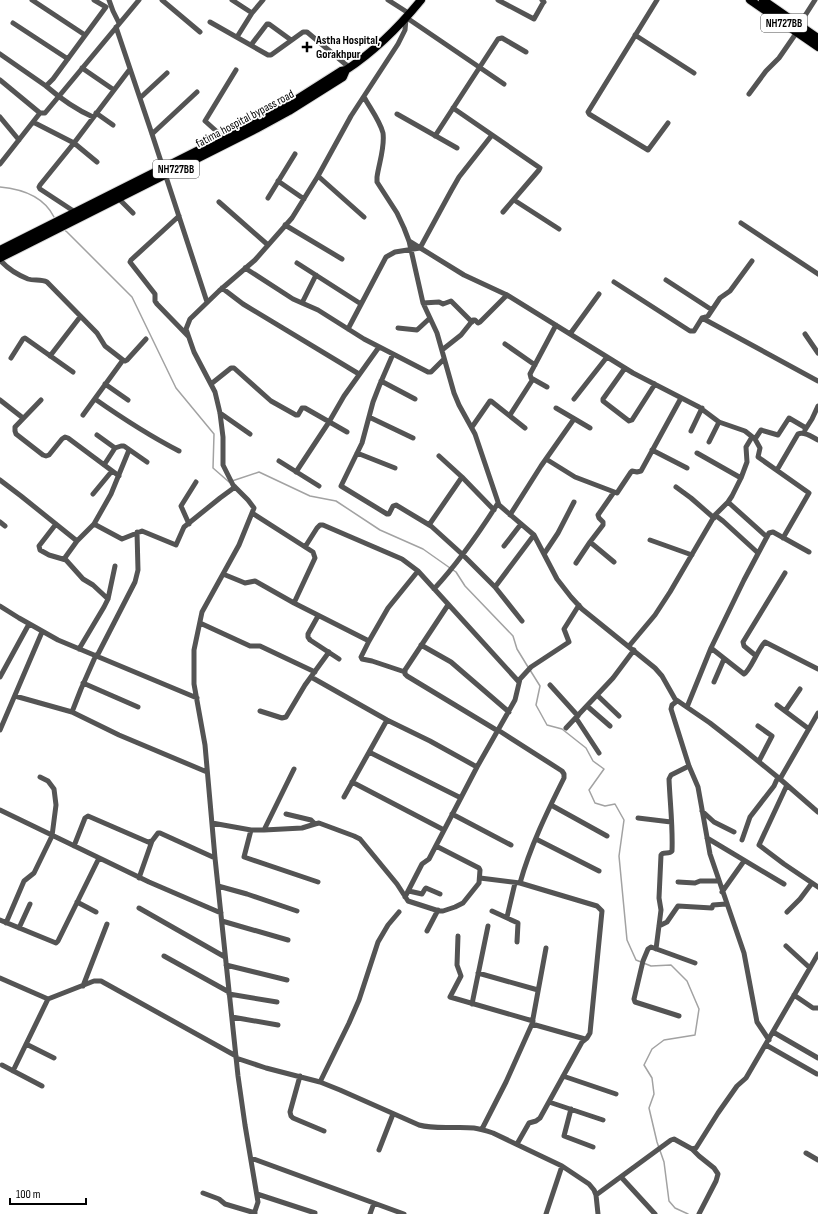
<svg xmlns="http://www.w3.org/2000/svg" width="818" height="1214" font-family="'Sofia Sans Condensed',sans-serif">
<rect width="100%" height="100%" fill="#fff"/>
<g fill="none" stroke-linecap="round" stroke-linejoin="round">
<path stroke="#a2a2a2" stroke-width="1.5" d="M0 187C22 189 44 197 54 217
M63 229 67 232 132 297 176 388 214 434 213 468 229 482 259 472 310 496 336 501 380 530 423 549 450 568
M453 570 456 572 465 586 513 636 517 649 528 667
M530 670 540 686 536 705 547 725 562 729 586 748 593 761 604 769 589 790 595 803 605 806 615 804 624 820 619 856 627 940 636 960 651 966 671 965 687 981 699 1009 695 1035 664 1040 652 1049 644 1065 652 1078 654 1094 649 1108 657 1142 664 1162 669 1201 675 1208 688 1214"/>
<g stroke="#dbdbdb" stroke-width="10">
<path id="trunk" d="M750 0 818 47
M763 0 818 38
M0 250 286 106 341 71 346 70C375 51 399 27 421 0
M0 258 256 129 289 111 343 77 346 70"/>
</g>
<path stroke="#545454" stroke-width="5" d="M32 0 85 35
M109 0 113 11 119 23
M162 0 200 32
M232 0 252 13
M388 0 410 14
M498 0 534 19 543 3 544 2 542 0
M657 0 588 112 589 114 648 150 668 123
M407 18 504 84
M210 22 268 55H271L303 32H307L350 68
M13 23 68 59
M799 25 815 0
M116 27 152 134 207 302
M635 35 694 73
M237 37 252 13 263 0
M251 45 267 24H269L291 40
M0 54 46 86 53 79 106 7 94 0
M82 68 114 90
M0 80 40 113H45L139 0
M46 86C61 99 75 109 93 117
M749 94 766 71 779 58 797 32
M364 97C370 108 380 121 383 133 385 147 379 163 377 177V182L397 213 404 228 409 241 423 303 437 333 454 393 459 405 475 434 499 505 534 535 557 579 571 597 582 609 655 668 662 676 675 699 710 723 742 748 780 779 818 812
M140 98 167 73
M453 108 540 168 539 170 503 212
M96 113 113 125
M397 114 457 148
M0 117 19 140
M33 122 74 143 130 69
M152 134 197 92
M435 136 498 39 502 38 526 52
M224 138 205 121 236 70
M0 164 40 113
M318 176 364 217
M278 181 304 199
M268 198 295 154
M119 199 133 213
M514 200 559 229
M219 202 268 245
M75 212 40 189 39 187 40 185 74 143 97 162
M179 216 131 260 130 262 155 294V301L157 304 188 336
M741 223 818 274
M285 225 342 259
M409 241 464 275 507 295 633 373 699 407 719 422 745 431 755 439
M0 260C7 268 18 275 28 279 34 281 41 279 47 282L97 333 105 346 123 360 125 361 127 360 146 339
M297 263 361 304
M245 268 293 299 318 310 364 339 428 372H431L444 359
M666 280 712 310
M614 282 690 331H694L702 318 708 316 720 298 730 291 752 261
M222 288 243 304 359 374
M302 303 316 275
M423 303 439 302 443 304 451 301 472 322
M702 318 818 381
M398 328 417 330 430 318
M348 329 386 257 395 252 420 248 451 191 459 177 492 135
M570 334 599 294
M805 334 818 353
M505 344 535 365
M442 350 461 335 473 320H475L478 323 480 322 507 295
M393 354 380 384 373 402 362 443 341 486 387 514H389L393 506 396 505 431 526 463 555 495 587 522 621
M50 356 80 317
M11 358 23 339 25 338 73 372
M625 368 603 399V401L629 421 632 420 655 384
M381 381 415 399
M105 384 128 400
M211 384 231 368H234L271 401 296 415H298L302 408H305L347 432
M547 387 531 378 530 374 556 325
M95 399C122 418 150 436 179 451
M574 399 607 357
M0 400 23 418
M41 400 15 427V431L16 434 43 455 46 456 49 455 62 439 65 437 68 438 119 476
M556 408 590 428
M220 413 250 434
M83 415 123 360
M510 415 533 379
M369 417 413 438
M472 427 490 401H491L525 428
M805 430 812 419 818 406
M691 431 702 408
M97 435 115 448 121 446H124L147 462
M709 442 719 422
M652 450 687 468
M357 453 395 468
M697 453 741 478
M439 456 462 477 494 510
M546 459 575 477 617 493 631 472 632 471 637 472 641 471 681 398
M279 461 319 486
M104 465 115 448
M777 470 798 434C804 431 812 437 818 440
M296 472 329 422 344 396 379 347
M0 480 21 496 77 541
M676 487 691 498 714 518
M93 494 112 471
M728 502 767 537
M252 513 313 552 315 558 294 603
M510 515 541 466 574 419
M715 515 723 521 758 553
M0 522 5 526
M56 524 39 546 40 550 49 555 66 560 83 579 93 585 108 599
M94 524 122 539 142 531 176 545 184 527 220 498 235 487
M189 524 181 506 196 482
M429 525 462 477
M783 538 809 493 758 457 760 448 755 439 761 430 778 435 789 418 806 428
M650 540 692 555
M590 542 614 562
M504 546 521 524
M305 547 317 528 320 525H323L402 559 418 571 519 682
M544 554 558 533 574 502
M64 559 77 541 94 524 111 494 129 450
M576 563 590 542 603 525V522L599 518 598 515 614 492
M223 574 245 583 255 581 294 603 369 641
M495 587 534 535
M434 589C458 563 479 533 498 503
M448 605 405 670V674L407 676 498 731
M0 606 19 618 58 640 197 698
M318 616 308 634V637L310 640 339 659
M200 623 250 646H260L315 672
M421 645 451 662 509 712
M629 646 655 615 670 592 715 515 728 502 732 496 741 478 747 462 746 447 752 437
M711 648 744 674C750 671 758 649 765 642L818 669
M79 649 104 607 108 599 115 566
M755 655 744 646 743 642 785 573
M97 656 135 582 138 570 137 532
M405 672 372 661 362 659 361 657 369 641 388 608 418 571
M0 677 29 624
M311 677 387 720 430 741 477 767
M714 682 724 659
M83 683 138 707
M550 685 578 716
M597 695 619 716
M15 696 72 712 119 735 207 772
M677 701 672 705 671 709 689 766 698 787 710 854 744 953 757 1022 769 1040
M777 705 809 729
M587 706 610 726
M687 707 711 648 744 580 769 533 773 532 809 552
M260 711 282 718 286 717 305 685 329 652
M785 711 800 689
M72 712 81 689 96 655
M576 718 599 753
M758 726 772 736 759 761
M566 728 613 678 634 650
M0 730 42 632
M498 730 562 771 564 774V778C547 812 530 847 520 883
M369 752 461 798
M780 779 818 713
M352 782 444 830
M787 785 759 845 784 864 818 887
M344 797 387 720
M551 805 607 836
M0 810 149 882 221 913
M702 811 714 822 734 832
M286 814 311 820 315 824
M452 814 511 845
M638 818 671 822
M212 823 251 830H264L302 828 315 824 319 823 354 836 360 839 397 884 408 901 439 911H443L455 907 463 903 479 883 480 870 479 868 436 846
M251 830 244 857 318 882
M264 830 294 769
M707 838 784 884
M536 839 599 871
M742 840 750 817 774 786 778 777
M74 846 85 818 88 816 148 842 152 841 158 833H160L215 858
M139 878 152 841
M480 878 520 883 597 906 602 911 590 1033 587 1038 582 1042 540 1118 536 1121 529 1123 517 1144
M678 882 695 883 700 881H719
M218 886 247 894 297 911
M409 891 422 894 425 889 426 888 440 894
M722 892 744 861
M405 897 422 864 429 859 477 767 515 700 520 679 531 667 569 642 564 629 579 605
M77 902 96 912
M139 908 225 957
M492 911 518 923 517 942
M787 912 800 899 812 883
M507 917 515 883
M0 920 56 943 58 941 99 858
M222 921 288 940
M6 923 24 881 34 873 52 836 56 805 54 789 48 781 40 777
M659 926 667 922 678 906 712 908 713 905 726 904
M19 928 30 904
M427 931 438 910
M458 936 457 965 461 976 450 997 533 1021
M786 946 810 968
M656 949 661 910 659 898 661 855C663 851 669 855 672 851 673 827 670 803 669 779L671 775 689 766
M164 956 229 992
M226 965 287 980
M478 973 538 990
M0 978 48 999 94 981H101L236 1056
M83 986 107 924
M229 994 277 1002
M794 995 813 1008H818
M472 1004 488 926
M679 1016 635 1002 634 999 643 961 648 949 651 947 695 963
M232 1017 278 1025
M532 1024 585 1039
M773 1032 818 1058
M26 1044 54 1058
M766 1045 817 1074
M236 1058 266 1068 320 1082 340 1090 419 1125C437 1130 456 1126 474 1128 481 1129 487 1131 493 1133L562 1166 589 1184 594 1190 596 1195 598 1214
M2 1065 42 1086
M13 1071 48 999
M300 1076 290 1112 291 1116 293 1118 324 1131
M563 1076 616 1094
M320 1082 349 1023 359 1000 378 942 388 925 399 912
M549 1102 603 1120
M571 1109 564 1136 593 1147
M482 1129 506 1082 532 1024 546 948
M692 1149 699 1156 714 1168 718 1174 716 1181 699 1214
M379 1150 393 1114
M806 1153 818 1160
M251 1158 404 1214
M622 1178 655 1214
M203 1193 219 1199 225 1204 255 1213
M257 1194 315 1213
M596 1195 671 1140 674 1139 692 1149 696 1148 718 1113 737 1086 746 1078 818 954
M254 1214 258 1202 245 1125 238 1076 215 858 205 745 194 684V650L202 612 239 545 254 508 248 500 233 485 223 465V437L220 413 215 392 194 352 186 329 190 319 219 291 255 260 292 218 318 176 351 116 398 44 405 30 406 19
M370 1214 374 1203
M546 1214 562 1166"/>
<use href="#trunk" stroke="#000" stroke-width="8"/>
</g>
<path fill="#000" stroke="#fff" stroke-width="1.5" d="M305 41h4v4h4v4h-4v4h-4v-4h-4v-4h4z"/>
<g text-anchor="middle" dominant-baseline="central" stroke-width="3.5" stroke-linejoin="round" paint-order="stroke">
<g fill="#fff" stroke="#4c4c4c" stroke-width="1">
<rect x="761" y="14" width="46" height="18" rx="3"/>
<rect x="153" y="160" width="46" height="18" rx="3"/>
</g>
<g font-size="11" font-weight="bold" fill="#000">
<text x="784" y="23">NH727BB</text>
<text x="176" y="169">NH727BB</text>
</g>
<g font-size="12" font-weight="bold" fill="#000" stroke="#fff" text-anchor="start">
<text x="316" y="40">Astha Hospital,<tspan x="316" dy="14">Gorakhpur</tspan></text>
</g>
<g font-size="12" fill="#000" stroke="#fff">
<text transform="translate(245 119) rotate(-28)">fatima hospital bypass road</text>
</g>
</g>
<path d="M10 1198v6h76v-6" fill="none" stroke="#000000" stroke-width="2"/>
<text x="16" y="1198" font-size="12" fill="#000000" stroke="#ffffff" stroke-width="3" paint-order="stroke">100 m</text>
</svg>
